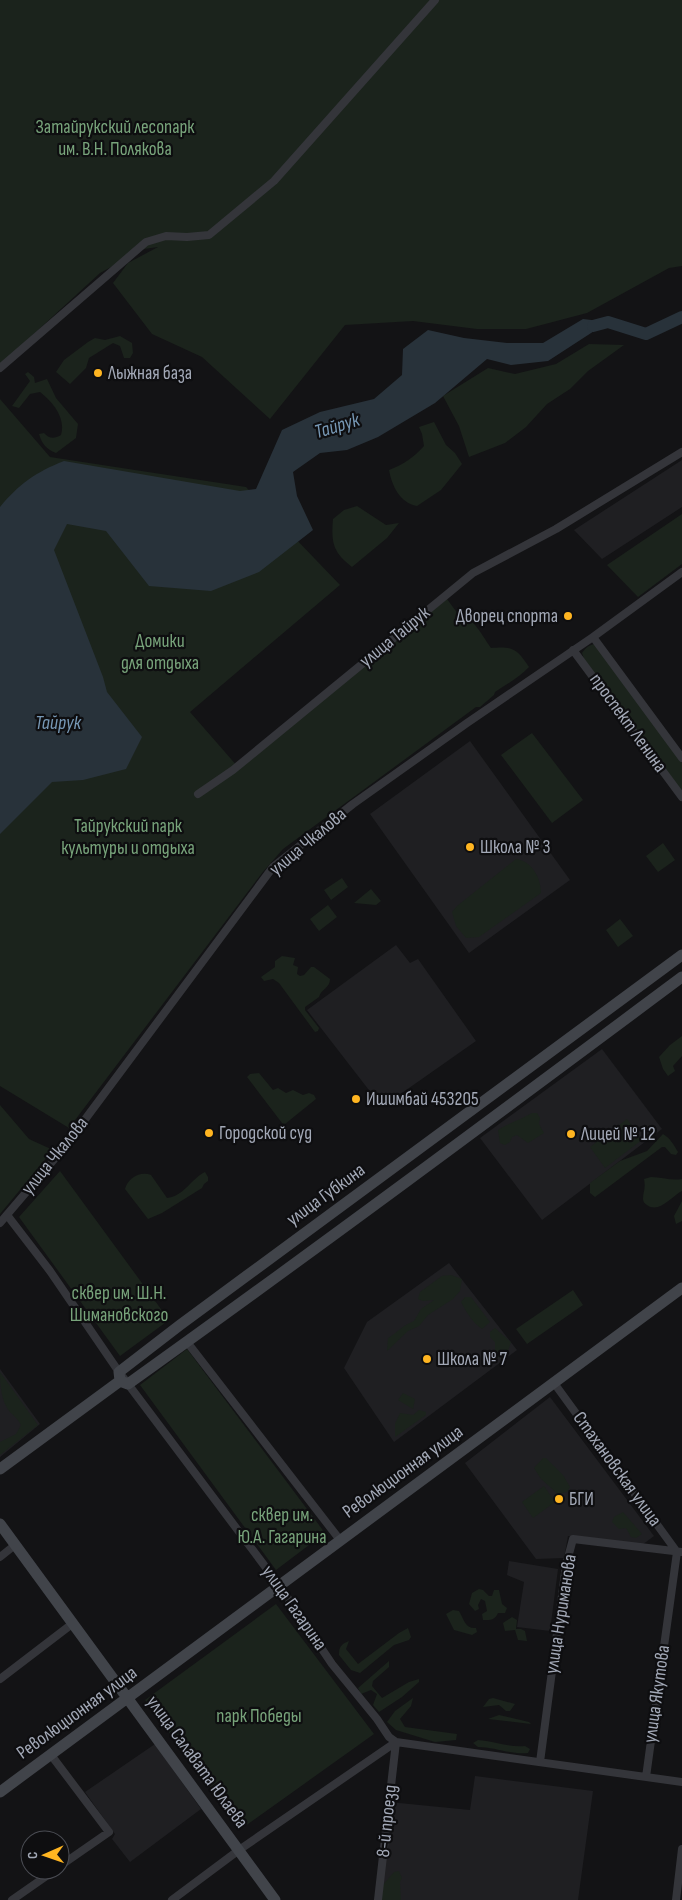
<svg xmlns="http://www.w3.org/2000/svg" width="682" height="1900" font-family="'Sofia Sans Condensed',sans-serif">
<rect width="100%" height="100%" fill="#131315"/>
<path fill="#1f1f22" d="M682 460V507L602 559 574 530Z
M470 741 570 880 469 953 370 814Z
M396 945 410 963 418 959 476 1041 382 1107 307 1010Z
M602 1049 662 1129 542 1220 480 1138Z
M449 1263 517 1350 394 1442 344 1368 367 1322Z
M0 1369 40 1424 0 1457Z
M550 1397 654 1536 642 1545 568 1536 564 1558 536 1559 465 1463Z
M509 1561 558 1569 550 1631 517 1627 524 1582 507 1575Z
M155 1744 201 1809 130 1862 112 1839 115 1834 85 1792Z
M475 1776 593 1791 578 1900H396L381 1898 389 1802 470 1810Z"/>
<path fill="#1b231c" d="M0 0H682V266L669 268 587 313 526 329H477L413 321 345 325 270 419 202 357 152 334 113 283 128 263 158 247 144 249 100 273 0 365Z
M120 336 132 343 133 353 130 358H124L120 346 113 343 89 358 86 368 70 384 56 372 64 360 88 342 95 338 105 340Z
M589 344 624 345 588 371 570 389 547 404 526 427 505 443 469 457 459 426 443 396 488 368 515 374 556 364Z
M28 372 34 377 35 383 47 379 56 398 78 424 76 438 56 453C46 449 42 444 39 434L44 433C50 439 54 439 61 435 66 418 53 402 40 392L30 394 19 408 12 406 30 381 25 374Z
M0 399 50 457 246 487 340 585 190 712 238 767 447 599 458 614C473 616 483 637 491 648 513 646 517 649 529 667 520 677 507 684 495 692L494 695 480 707H476L283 849 262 873 69 1128 0 1086Z
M434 422 446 445 455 453 462 464 441 490 417 506C400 503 392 486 389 470 404 464 413 458 424 446L422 434 419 427Z
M357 506 386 525 399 523 387 538 352 567C333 552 331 543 333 519L344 510Z
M682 514V564L638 597 607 565Z
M594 644 599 648 682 763V791L584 659 582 653C585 648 589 645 594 644Z
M532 733 583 800 552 823 501 755Z
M663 843 675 860 658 872 646 856Z
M516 859C532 861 541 878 541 893L479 937 466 938 456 926 452 912 457 906Z
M342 878 348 887 331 900 324 890Z
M371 889 381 901 376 905 354 903Z
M328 905 337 917 319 931 310 919Z
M620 919 633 936 618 947 606 930Z
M282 956 295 958 293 965 298 967 297 974 300 976 304 975 311 967H314L330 979C330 988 321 989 319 997L305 1007V1010L319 1028 318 1031 315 1032 279 983 273 979 264 981 261 977 275 967V961Z
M682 1036V1056L673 1066 675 1071 668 1076 663 1069 659 1057 670 1045Z
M259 1073 273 1090 278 1088 286 1093 293 1090 303 1095 309 1093 314 1095 316 1099 285 1124 282 1123 247 1077 250 1074Z
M0 1105 29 1139 53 1150 0 1214Z
M532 1113H537L540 1118 539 1124 544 1133 528 1143 517 1135 512 1137 510 1142 505 1145 500 1143 498 1130C509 1123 520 1120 532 1113Z
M627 1119 642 1140 605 1168 590 1147Z
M663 1134C670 1138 674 1145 678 1152L676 1155 671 1154 665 1147H662L595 1197 590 1193V1183L620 1161 647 1151Z
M60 1171 169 1320 120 1356 19 1217Z
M205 1172 208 1177V1181L204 1184 202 1188 162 1213 148 1219 125 1189C128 1178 140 1171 151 1175L167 1198C183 1197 192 1178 205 1172Z
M651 1177C662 1177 671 1181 682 1179V1191C672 1196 659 1214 647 1205 645 1204 643 1202 643 1199 643 1192 646 1189 644 1179Z
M682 1201V1221L676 1224 674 1216Z
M451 1275 462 1279 460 1291 453 1299 428 1315 419 1326 408 1331 387 1351 388 1338C398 1332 403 1325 414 1321L421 1309 434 1300 423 1301 418 1299 420 1292 442 1276Z
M573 1290 583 1305 527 1344 516 1329Z
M465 1297H471L490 1322 482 1329C472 1322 467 1313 461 1302Z
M495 1328 511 1342 508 1351 488 1365 482 1366 490 1360 492 1352 495 1350V1342L490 1337V1332Z
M187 1349 325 1533 276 1570 140 1385Z
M0 1372 38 1425 0 1455V1442L16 1434 21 1425C18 1419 15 1417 10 1412 1 1401 0 1385 0 1372Z
M403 1393 415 1399 413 1409 398 1400Z
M419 1410 426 1412V1415L395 1437V1424L400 1413 413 1415Z
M543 1458H546L563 1475 570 1487 567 1492 558 1494 541 1479 534 1468Z
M544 1486 555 1502 533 1518 522 1502Z
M623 1512 642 1534 636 1538 631 1537 626 1528 619 1529 612 1522 614 1517Z
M479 1589 483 1590 489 1596H492L494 1590H499L502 1604 507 1608 505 1613H498C495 1620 491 1620 483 1620L482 1614 487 1611 485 1601 481 1599 478 1605 479 1609 475 1611 469 1604 472 1593Z
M276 1604 374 1734 241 1829 145 1700Z
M453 1610 459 1611C464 1619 465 1629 476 1628L477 1632 472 1635 454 1630 446 1614Z
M512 1617 517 1620 516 1629H521L525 1631 527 1641 518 1640 515 1630 505 1631 503 1623Z
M408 1628 411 1637 409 1640 394 1645 360 1673 351 1670 339 1655C339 1647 341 1644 349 1641L346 1649 358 1664 399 1633Z
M389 1661V1667L373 1681 372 1686 382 1698 409 1682 419 1679V1682L402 1697 379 1712 373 1705 377 1694 371 1690 361 1694 358 1688Z
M413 1698 411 1706 400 1719 405 1727 457 1734 456 1740 435 1742 396 1730 387 1722 395 1711Z
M493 1698 515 1704 510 1711H506L499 1705 483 1707 489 1699Z
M499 1715 529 1722 531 1724 488 1719Z
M478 1740C495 1741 510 1748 525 1746L530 1749 528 1753C511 1755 495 1747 478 1747L473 1743Z
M399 1871 402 1878 400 1882 401 1900H381L382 1886 394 1872Z"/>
<path fill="#28323a" d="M583 319 608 322 548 361 511 365 487 359 435 403 378 437 347 450 320 453 293 472 297 496 313 530 259 572 211 591 149 586 106 531 67 524 54 550 103 677 107 692 142 737 126 769 83 780 52 782 0 834V507C19 484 36 472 64 461L240 491 256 489 282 430 320 412 374 399 402 375 403 349 428 330 464 338 507 343H543Z"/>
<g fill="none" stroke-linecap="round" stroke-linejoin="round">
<path stroke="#28323a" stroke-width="12" d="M593 326 608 322 646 334 682 317"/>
<path stroke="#34353a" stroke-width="8" d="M0 368 146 242 166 236 187 237 209 235 274 181 435 0
M593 637 682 758
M573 650 682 797
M198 794 233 770 473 573 556 529 682 452
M7 1215 50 1271 119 1372 279 1585 332 1664 377 1719 389 1737 396 1742 682 1782
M0 1223 63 1149 273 867 353 804 467 723 593 637 682 572
M187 1342 340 1540
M554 1383 677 1552
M0 1557 15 1545
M0 1679 72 1624
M51 1755 109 1832 60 1866
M540 1762 566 1565 573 1539 682 1552
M646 1777 677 1552
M12 1900 55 1870
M172 1900 239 1850 396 1742
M378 1900 396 1742
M676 1900 682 1849"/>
<path stroke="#41444a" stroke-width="11" d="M120 1381 128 1384C314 1251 498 1114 682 977
M0 1469 120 1381 119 1372 180 1325 682 955
M0 1524 275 1900
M0 1792 682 1288"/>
</g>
<g fill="#ffb521" stroke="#0e0e10" stroke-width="2">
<circle cx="98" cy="373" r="5"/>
<circle cx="568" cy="616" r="5"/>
<circle cx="470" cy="847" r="5"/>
<circle cx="356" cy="1099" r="5"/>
<circle cx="209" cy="1133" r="5"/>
<circle cx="571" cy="1134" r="5"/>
<circle cx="427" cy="1359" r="5"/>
<circle cx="559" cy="1499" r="5"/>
</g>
<g text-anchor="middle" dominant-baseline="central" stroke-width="4.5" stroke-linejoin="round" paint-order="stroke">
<g font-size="19" fill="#78a47b" stroke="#0e0e10">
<text x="115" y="127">Затайрукский лесопарк<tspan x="115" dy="22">им. В.Н. Полякова</tspan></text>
<text x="160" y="641">Домики<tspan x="160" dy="22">для отдыха</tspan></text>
<text x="128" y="826">Тайрукский парк<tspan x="128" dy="22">культуры и отдыха</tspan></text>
<text x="119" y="1293">сквер им. Ш.Н.<tspan x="119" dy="22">Шимановского</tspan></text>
<text x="282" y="1515">сквер им.<tspan x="282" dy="22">Ю.А. Гагарина</tspan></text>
<text x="259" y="1716">парк Победы</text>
</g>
<g font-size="19" fill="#a3a9b7" stroke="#0e0e10" text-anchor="start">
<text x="108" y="373">Лыжная база</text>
<text x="558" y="616" text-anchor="end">Дворец спорта</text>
<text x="480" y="847">Школа № 3</text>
<text x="366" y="1099">Ишимбай 453205</text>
<text x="219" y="1133">Городской суд</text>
<text x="581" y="1134">Лицей № 12</text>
<text x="437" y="1359">Школа № 7</text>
<text x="569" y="1499">БГИ</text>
</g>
<g font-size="19" fill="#a3a9b7" stroke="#0e0e10">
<text transform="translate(395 637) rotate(-39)">улица Тайрук</text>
<text transform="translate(628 723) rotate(54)">проспект Ленина</text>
<text transform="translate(308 842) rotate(-40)">улица Чкалова</text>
<text transform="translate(55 1156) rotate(-51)">улица Чкалова</text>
<text transform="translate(326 1195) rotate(-36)">улица Губкина</text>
<text transform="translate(617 1469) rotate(54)">Стахановская улица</text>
<text transform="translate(403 1472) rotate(-36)">Революционная улица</text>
<text transform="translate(294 1608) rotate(55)">улица Гагарина</text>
<text transform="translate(561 1614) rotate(-81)">улица Нуриманова</text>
<text transform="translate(657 1694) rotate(-82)">улица Якутова</text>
<text transform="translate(77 1713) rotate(-36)">Революционная улица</text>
<text transform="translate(197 1762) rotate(54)">улица Салавата Юлаева</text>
<text transform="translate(387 1821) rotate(-84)">8-й проезд</text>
</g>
<g font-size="20" font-style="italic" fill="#7798b5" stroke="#0e0e10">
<text transform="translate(337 426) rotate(-17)">Тайрук</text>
<text x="58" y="723">Тайрук</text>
</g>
</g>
<g transform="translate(45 1855) rotate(268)"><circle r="24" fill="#0e0e10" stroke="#4a4c53"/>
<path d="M0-4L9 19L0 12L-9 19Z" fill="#ffb521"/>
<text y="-8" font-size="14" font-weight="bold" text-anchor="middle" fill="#a3a9b7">С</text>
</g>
</svg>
